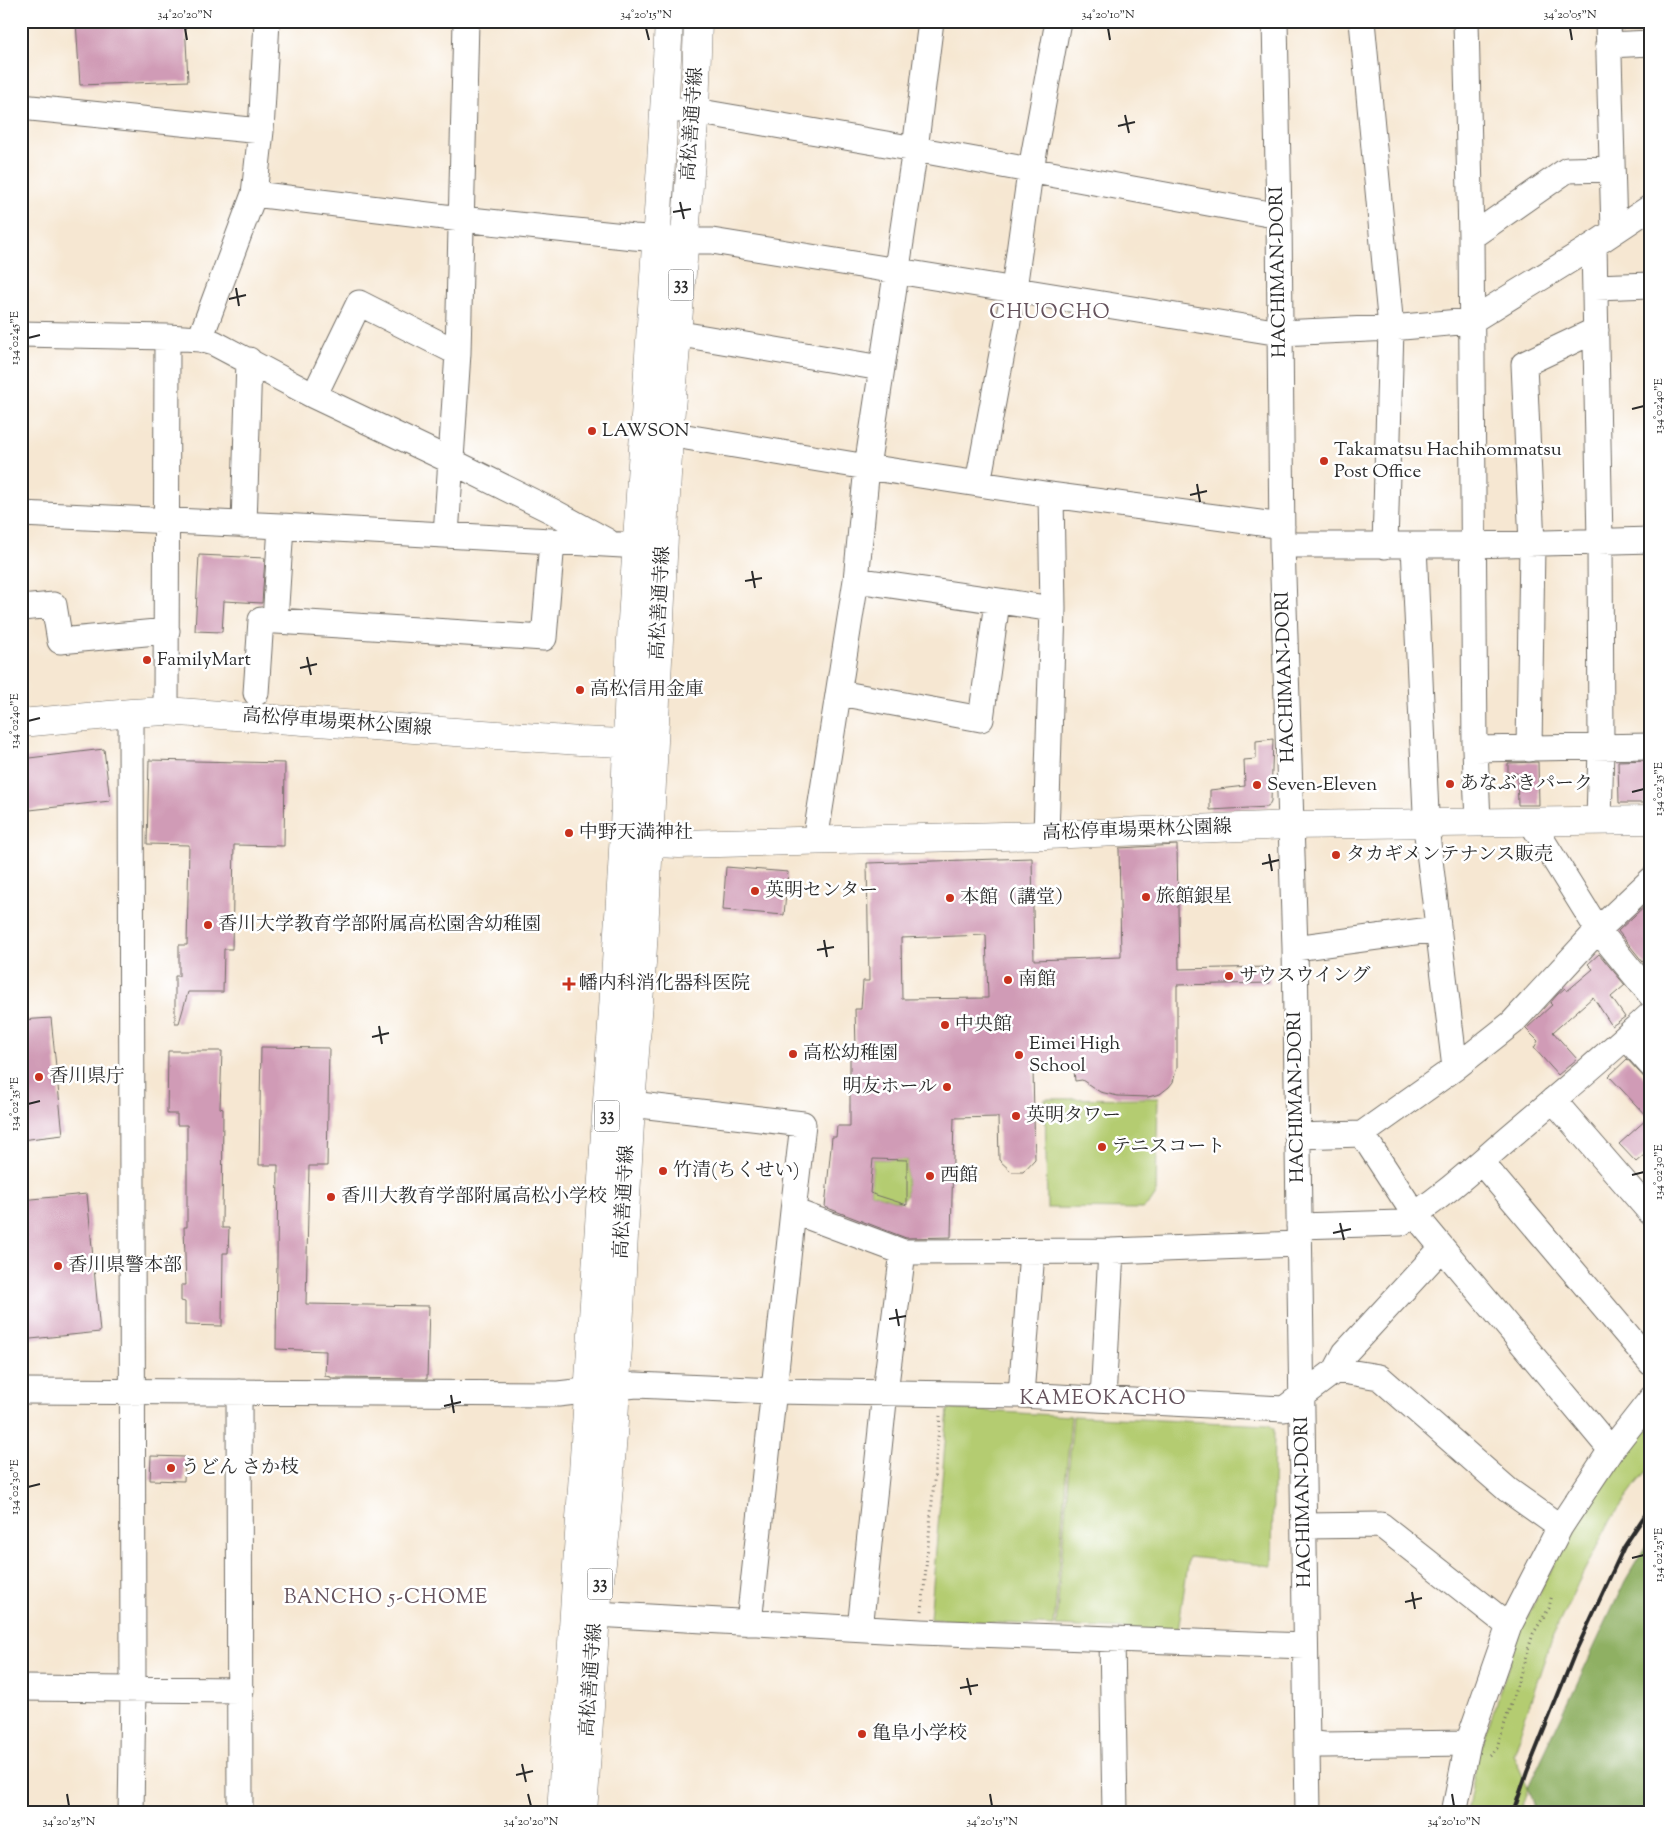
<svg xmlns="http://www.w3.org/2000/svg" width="1672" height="1834" font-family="'Sorts Mill Goudy','Noto Serif JP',serif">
<rect width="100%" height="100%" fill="#fff"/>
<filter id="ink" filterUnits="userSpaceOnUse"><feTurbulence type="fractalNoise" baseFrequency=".02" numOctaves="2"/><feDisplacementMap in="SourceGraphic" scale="10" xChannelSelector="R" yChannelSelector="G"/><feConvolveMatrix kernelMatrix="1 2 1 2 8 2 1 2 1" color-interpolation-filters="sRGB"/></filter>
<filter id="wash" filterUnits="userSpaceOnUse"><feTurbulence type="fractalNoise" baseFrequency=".0096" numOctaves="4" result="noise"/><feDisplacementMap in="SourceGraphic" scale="20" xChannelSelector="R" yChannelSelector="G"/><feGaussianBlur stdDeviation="1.12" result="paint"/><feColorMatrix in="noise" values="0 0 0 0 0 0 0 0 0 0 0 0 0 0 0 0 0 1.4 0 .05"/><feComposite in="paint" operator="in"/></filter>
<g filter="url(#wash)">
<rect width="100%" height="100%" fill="#f6e7d2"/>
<path fill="#b4cc71" stroke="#707c4e" d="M1158 1098 1156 1194 1150 1203 1143 1209 1047 1208 1045 1099Z
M873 1159 907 1160V1195L899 1202 870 1193Z
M948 1409 1071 1416 1054 1626 930 1619Z
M1651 1413V1465L1611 1519 1579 1581 1551 1640 1513 1754 1528 1788 1520 1813H1467L1478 1756 1520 1631 1581 1511Z
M1073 1416 1269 1425 1274 1429 1272 1566 1189 1557 1178 1631 1056 1626Z"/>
<path fill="#8fb063" stroke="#5d6e47" d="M1651 1537V1813H1535L1528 1788 1625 1581Z"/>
<g id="blocks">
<path fill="#d09bb6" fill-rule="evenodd" d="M76 21H185L188 81 80 85Z
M199 555 265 558 262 603 224 601 222 632 195 631Z
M1273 739 1271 801 1268 807 1210 810V790L1245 786 1244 760 1256 759V741Z
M104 749 110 801 21 811V759Z
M149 760 285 763 284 846 234 845 232 949H224L223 992H188L179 1023H175V976H179V945H187L189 845 147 844Z
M1651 760V803H1619L1618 761Z
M1538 762 1539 805H1518L1517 773 1508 774V763Z
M1177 845 1179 969 1270 967V983L1177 985V1067L1173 1082 1169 1087 1160 1094 1148 1097 1118 1096 1100 1092 1082 1080 1075 1081 1074 1070H1033L1035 1159 1023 1172H1012L999 1160 998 1117 954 1118 951 1237 906 1238 825 1207 832 1137H836L837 1126H850V1049H856L855 1009H861L863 981H869L867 863 1032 858 1034 960 1121 957 1119 848ZM986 935 988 998 902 999 901 938ZM873 1159 907 1160V1205L870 1193Z
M726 867 788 872 784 915 723 910Z
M1651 900V972L1618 931Z
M1599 954 1625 985 1611 997 1625 1017 1612 1026 1593 997 1553 1032 1577 1059 1558 1075 1534 1048 1538 1041 1526 1029 1552 1005 1550 1003 1557 995 1565 988 1567 991 1593 969 1588 964Z
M51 1018 63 1135 21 1140V1020Z
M261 1047 329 1048 327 1166H309L306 1304 429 1306 427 1379 331 1378V1377L325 1376 326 1351 276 1349 278 1165H259Z
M168 1051H222L220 1108 223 1109 222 1228H229L228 1253H223L222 1326 185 1325V1302L181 1301V1285H186L184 1227H187V1125H177V1114H167Z
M1627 1059 1651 1085V1149L1636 1162 1619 1144 1648 1118 1609 1076Z
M87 1194 100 1332 21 1340V1200Z
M151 1456 185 1457 184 1481 150 1480Z"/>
</g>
</g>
<g filter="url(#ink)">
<use href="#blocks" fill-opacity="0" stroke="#726d65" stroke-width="1"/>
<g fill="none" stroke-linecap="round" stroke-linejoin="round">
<g stroke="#726d65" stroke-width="27">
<path id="minor" d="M1275 21 1279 216 1282 545 1295 948 1308 1813
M1362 21 1391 328 1385 546
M1466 21 1471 237 1475 749 1478 822
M1608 21 1614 231
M1608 45 1651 43
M21 107 261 131
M665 109 695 111 915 149 1279 216
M254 194 461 219 634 237 685 241H712L1280 333 1391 328 1471 321 1594 245 1651 207
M1471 237 1567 170 1612 169
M1594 245 1600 541 1601 748 1599 821
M1595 287 1651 285
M657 330 881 368
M21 334 167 337 200 339 214 343 314 396 451 461 552 511 607 541
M200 339 254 194 261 131 267 21
M314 396 359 303 458 353
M650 431 867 467 1051 495 1282 526
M978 483 1014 289 1029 180 1058 21
M21 514 281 526 658 547
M244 525 249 360
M446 535 458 353 466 21
M1282 545H1474L1651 540
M1414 546 1427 835 1455 1068
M856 580 1053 609
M21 608 54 605 60 641 167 631
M275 621 281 526
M256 693 261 620 544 638 552 542
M839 693 981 719 997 602
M166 711 167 337
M131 713 133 1690 131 1813
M1475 749 1651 746
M1529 749 1532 544 1524 364 1596 330
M1531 822 1598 930 1651 995
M1046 835 1053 609 1051 495
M815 841 856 580 867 467 915 149 931 21
M1295 948 1437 929
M1626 1037 1651 1065
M1553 1100 1651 1213
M631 1104 803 1124 793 1211 903 1252 1111 1251 1299 1244
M1362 1134 1415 1215 1611 1450
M1297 1136 1362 1134 1455 1068 1512 1023 1598 930 1651 880
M1481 1162 1651 1363
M1299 1226 1401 1223C1439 1201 1478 1164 1512 1135 1559 1095 1606 1056 1651 1014
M1336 1370 1345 1353 1442 1248
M21 1391 558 1394 636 1385 773 1391 1021 1395 1284 1409 1336 1370 1379 1377 1508 1490 1560 1527
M239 1392 240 1813
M1021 1395 1032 1252
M1103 1399 1111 1251
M1305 1526 1381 1525 1509 1626
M596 1614 920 1632 1305 1646
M749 1623 793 1211
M860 1629 885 1392 903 1252
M1112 1639 1115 1813
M21 1688 241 1690
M1308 1743 1324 1745 1468 1743
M1454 1813 1468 1743 1509 1626 1560 1527 1611 1450 1651 1399"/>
</g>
<g stroke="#726d65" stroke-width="29">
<path id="major" d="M21 723 131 713 166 711 580 741 644 744
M630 842 679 844 1046 835 1291 825 1651 820
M561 1813 622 870C627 782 627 693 633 605 645 411 659 216 669 21
M583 1813 596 1614 605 1537 614 1422 631 1104 642 963 649 844 669 434 695 111 698 21"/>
</g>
<path stroke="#726d65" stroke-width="3" stroke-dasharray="1 4" stroke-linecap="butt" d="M922 1611 940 1416
M1489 1755 1497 1748 1533 1634 1549 1608 1552 1594"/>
<use href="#minor" stroke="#fff" stroke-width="25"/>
<use href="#major" stroke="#fff" stroke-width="28"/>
<path stroke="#2b2b2b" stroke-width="4" d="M1513 1813 1527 1772 1574 1655 1624 1547 1651 1506"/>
</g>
</g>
<path fill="none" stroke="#2b2b2b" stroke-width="2" d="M185 28 187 40M646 28 649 40M1108 28 1110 40M1570 28 1572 40M1125 115 1129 133M1118 126 1135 122M680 202 684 219M673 212 691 209M236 288 239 306M229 299 246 295M28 338 40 335M1632 409 1644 406M1197 484 1200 502M1190 495 1207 491M752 571 755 588M745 581 762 578M307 657 311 675M300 668 317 664M28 721 40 718M1632 792 1644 789M1269 854 1272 871M1262 864 1279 860M824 940 827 957M817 950 834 947M379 1026 382 1044M372 1037 389 1033M28 1104 40 1101M1632 1175 1644 1172M1340 1223 1344 1240M1333 1233 1351 1229M896 1309 899 1326M889 1319 906 1316M451 1395 454 1413M444 1406 461 1402M28 1487 40 1484M1632 1558 1644 1555M1412 1592 1415 1609M1405 1602 1422 1598M967 1678 971 1695M960 1688 978 1685M522 1764 526 1782M516 1775 533 1771M67 1794 69 1806M528 1794 531 1806M990 1794 992 1806M1452 1794 1454 1806"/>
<g fill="#c8321e" stroke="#fff" stroke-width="2">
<circle cx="592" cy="431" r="5"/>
<circle cx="1324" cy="461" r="5"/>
<circle cx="147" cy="660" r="5"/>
<circle cx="580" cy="690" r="5"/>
<circle cx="1450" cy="784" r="5"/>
<circle cx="1257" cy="785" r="5"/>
<circle cx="569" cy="833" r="5"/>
<circle cx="1336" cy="855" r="5"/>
<circle cx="755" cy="891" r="5"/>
<circle cx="1146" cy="897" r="5"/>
<circle cx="950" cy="898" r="5"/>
<circle cx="208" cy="925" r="5"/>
<circle cx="1229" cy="976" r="5"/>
<circle cx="1008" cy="980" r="5"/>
<path d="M566.5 976.5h5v5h5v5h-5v5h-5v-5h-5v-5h5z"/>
<circle cx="945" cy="1025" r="5"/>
<circle cx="793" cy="1054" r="5"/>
<circle cx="1019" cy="1055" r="5"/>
<circle cx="39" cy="1077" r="5"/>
<circle cx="947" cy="1087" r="5"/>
<circle cx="1016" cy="1116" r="5"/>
<circle cx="1102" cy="1147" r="5"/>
<circle cx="663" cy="1171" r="5"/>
<circle cx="930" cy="1176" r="5"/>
<circle cx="331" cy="1197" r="5"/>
<circle cx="58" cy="1266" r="5"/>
<circle cx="171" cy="1468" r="5"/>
<circle cx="862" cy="1734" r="5"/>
</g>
<g text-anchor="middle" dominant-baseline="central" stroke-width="5" stroke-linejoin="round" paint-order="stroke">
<g fill="#fff" stroke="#6b6b6b" stroke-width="1">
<rect x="668.5" y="269.5" width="25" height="31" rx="4"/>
<rect x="594.5" y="1100.5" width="25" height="31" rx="4"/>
<rect x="587.5" y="1568.5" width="25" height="31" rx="4"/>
</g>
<g font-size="18" font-weight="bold" fill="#2b2b2b">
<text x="681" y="285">33</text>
<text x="607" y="1116">33</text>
<text x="600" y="1584">33</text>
</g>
<g font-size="19" fill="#2b2b2b" stroke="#fff">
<text transform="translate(693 124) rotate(-86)">高松善通寺線</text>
<text transform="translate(1279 272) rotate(-91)">HACHIMAN-DORI</text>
<text transform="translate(661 603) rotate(-87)">高松善通寺線</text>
<text transform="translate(1286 677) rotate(-92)">HACHIMAN-DORI</text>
<text transform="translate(337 723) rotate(4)">高松停車場栗林公園線</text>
<text transform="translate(1137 831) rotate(-2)">高松停車場栗林公園線</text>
<text transform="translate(1297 1097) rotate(-91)">HACHIMAN-DORI</text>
<text transform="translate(625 1202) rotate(-87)">高松善通寺線</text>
<text transform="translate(1304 1502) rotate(-91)">HACHIMAN-DORI</text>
<text transform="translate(592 1680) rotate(-86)">高松善通寺線</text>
</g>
<g font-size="19" fill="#2b2b2b" stroke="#fff" text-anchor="start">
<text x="602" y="431">LAWSON</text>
<text x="1334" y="450">Takamatsu Hachihommatsu<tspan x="1334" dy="22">Post Office</tspan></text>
<text x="157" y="660">FamilyMart</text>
<text x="590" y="690">高松信用金庫</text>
<text x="1460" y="784">あなぶきパーク</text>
<text x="1267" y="785">Seven-Eleven</text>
<text x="579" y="833">中野天満神社</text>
<text x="1346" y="855">タカギメンテナンス販売</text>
<text x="765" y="891">英明センター</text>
<text x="1156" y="897">旅館銀星</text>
<text x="960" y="898">本館（講堂）</text>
<text x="218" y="925">香川大学教育学部附属高松園舎幼稚園</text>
<text x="1239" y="976">サウスウイング</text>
<text x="1018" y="980">南館</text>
<text x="579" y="984">幡内科消化器科医院</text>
<text x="955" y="1025">中央館</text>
<text x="1029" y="1044">Eimei High<tspan x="1029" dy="22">School</tspan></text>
<text x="803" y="1054">高松幼稚園</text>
<text x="49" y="1077">香川県庁</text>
<text x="937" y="1087" text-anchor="end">明友ホール</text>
<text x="1026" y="1116">英明タワー</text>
<text x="1112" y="1147">テニスコート</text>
<text x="673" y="1171">竹清(ちくせい)</text>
<text x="940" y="1176">西館</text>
<text x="341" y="1197">香川大教育学部附属高松小学校</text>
<text x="68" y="1266">香川県警本部</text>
<text x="181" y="1468">うどん さか枝</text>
<text x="872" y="1734">亀阜小学校</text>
</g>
<g font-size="20" letter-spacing="1" fill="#65525c" stroke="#fff">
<text x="1050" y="313">CHUOCHO</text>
<text x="1103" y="1399">KAMEOKACHO</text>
<text x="386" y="1598">BANCHO 5-CHOME</text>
</g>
</g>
<rect width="1672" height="1834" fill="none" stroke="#fff" stroke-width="55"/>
<rect x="28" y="28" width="1616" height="1778" fill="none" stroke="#2b2b2b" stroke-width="2"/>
<g font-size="12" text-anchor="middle" fill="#2b2b2b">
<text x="185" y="18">34°20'20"N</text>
<text x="646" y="18">34°20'15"N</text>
<text x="1108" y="18">34°20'10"N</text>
<text x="1570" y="18">34°20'05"N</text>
<text transform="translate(14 338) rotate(-90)" y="4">134°02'45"E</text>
<text transform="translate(1658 406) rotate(-90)" y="4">134°02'40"E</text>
<text transform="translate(14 721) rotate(-90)" y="4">134°02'40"E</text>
<text transform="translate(1658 789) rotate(-90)" y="4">134°02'35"E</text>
<text transform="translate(14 1104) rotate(-90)" y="4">134°02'35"E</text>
<text transform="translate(1658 1172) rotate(-90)" y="4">134°02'30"E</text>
<text transform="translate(14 1487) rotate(-90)" y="4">134°02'30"E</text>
<text transform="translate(1658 1555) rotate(-90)" y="4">134°02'25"E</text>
<text x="69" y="1825">34°20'25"N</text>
<text x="531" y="1825">34°20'20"N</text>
<text x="992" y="1825">34°20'15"N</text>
<text x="1454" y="1825">34°20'10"N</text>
</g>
</svg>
